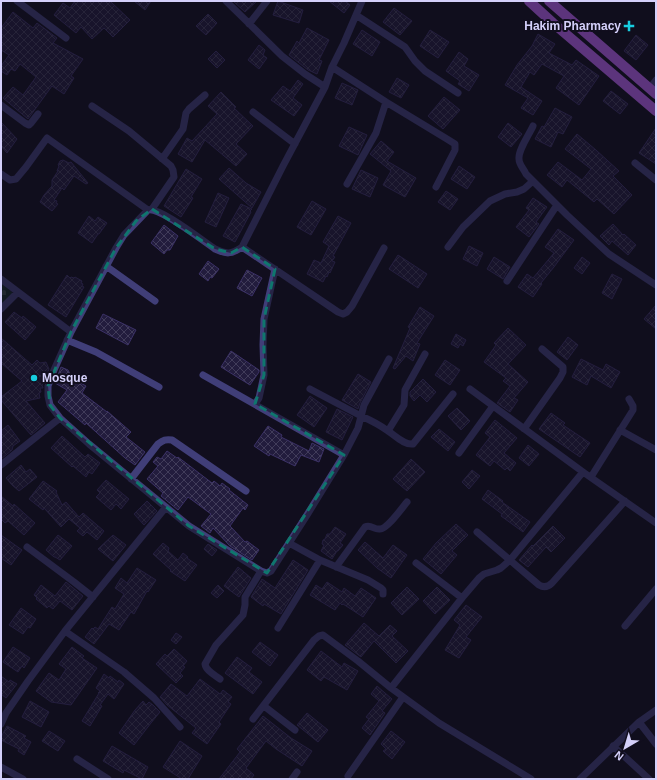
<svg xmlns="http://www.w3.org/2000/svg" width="657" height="780" font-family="Arial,sans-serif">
<defs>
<pattern id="cemetery-stones" width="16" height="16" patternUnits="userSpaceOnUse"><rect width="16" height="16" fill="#122726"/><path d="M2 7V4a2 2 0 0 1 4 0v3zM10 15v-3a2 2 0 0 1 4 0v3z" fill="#344546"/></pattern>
<pattern id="building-cross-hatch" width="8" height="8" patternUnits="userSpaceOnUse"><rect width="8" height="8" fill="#221c3d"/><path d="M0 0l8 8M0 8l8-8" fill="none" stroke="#413c5a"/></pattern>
</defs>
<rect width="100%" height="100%" fill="#110e1e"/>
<path fill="url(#cemetery-stones)" d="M1 283 13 293 1 305Z"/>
<path fill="url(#building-cross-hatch)" stroke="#3b3166" d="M75 1H110L130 20 113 37 104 28 92 39 81 27 76 33 54 15 63 3 70 8Z
M134 1H151L145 10Z
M233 1H257L245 12Z
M278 1 303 10 299 23 273 15Z
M329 1H345L350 5 344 13Z
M394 8 412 21 400 35 383 22Z
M13 12 33 28 37 23 57 38 53 43 83 59 71 76 74 78 64 94 52 86 28 119 3 98 13 87 23 95 36 77 20 64 15 71 11 69 7 75 1 71V66L9 55 1 50V28Z
M208 14 217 23 206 35 196 26Z
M307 28 329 40 319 60 322 61 317 74 308 70 289 55 297 41 299 43Z
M362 30 380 42 372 56 353 44Z
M430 30 449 42 438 58 420 46Z
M538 34 555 44 549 53 572 65 576 60 599 76 579 105 556 88 564 76 542 64 534 75 530 72 521 87 542 101 533 115 521 108 528 98 505 85 517 65 532 46Z
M636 35 648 45 636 60 624 51Z
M259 45 265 50 263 55 267 58 259 69 248 60Z
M216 51 225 60 217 68 208 59Z
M459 52 468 59 464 66 479 75 469 91 458 84 460 81 446 71Z
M397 78 409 85 401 98 389 92Z
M298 80 303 84 293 98 302 105 294 116 271 100 283 86 290 91Z
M342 83 358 90 352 105 335 98Z
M611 91 628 104 620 114 603 101Z
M221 92 236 107 234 108 253 126 236 144 247 154 236 166 205 140 192 162 178 154 187 138 192 141 217 114 208 106Z
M444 97 460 110 443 129 428 116Z
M555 108 572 117 563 134 558 132 551 147 535 139 542 126 544 127Z
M1 122 17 139 7 153 1 146Z
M508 123 522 134 511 147 498 137Z
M349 127 367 135 358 155 339 146Z
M656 128V164L639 153Z
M577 134 596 150 619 171 613 176 632 195 614 214 597 199 594 202 567 180 562 187 547 175 558 162 582 180 591 169 565 149Z
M381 141 394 152 387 161 416 178 405 197 383 185 391 171 370 154Z
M63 160 69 163 71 162 88 183 86 184 74 176 64 190 62 188 54 200 57 201 56 203 58 204 52 211 40 202 44 195 52 186V180L58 171H57L59 166 58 165 60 161Z
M459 166 475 177 467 189 451 179Z
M229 168 246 183 261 192 252 208 219 179Z
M186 169 202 179 191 197 193 198 181 217 164 206Z
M361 170 378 178 370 197 352 189Z
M446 191 458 199 450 210 438 202Z
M218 193 229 198 216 227 205 222Z
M533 198 547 207 536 222 539 224 529 237 516 227 529 210 526 208Z
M312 201 326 209 311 235 297 227Z
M241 204 252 209 250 211 251 212 235 242 223 236Z
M89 216 95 221 98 217 107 223 99 234H98L92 243 78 233Z
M338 216 351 223 333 256 335 257 332 261 335 262 330 273 329 272 327 277 326 276 323 282 307 274 314 260 321 263 329 246 323 242Z
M613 224 623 235 624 234 636 245 628 255 612 241 609 245 600 236Z
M164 225 178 236 170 250H167L164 254 151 243Z
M558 229 574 240 554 267 541 283 542 284 533 297 518 287 527 274 533 278 554 253 545 247Z
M469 246 483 253 477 266 463 259Z
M398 255 427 274 418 288 389 269Z
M494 257 510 267 503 279 487 269Z
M582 257 590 263 582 274 574 268Z
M208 261 219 269 212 278 210 277 208 281 199 274Z
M247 270 262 278 252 296 237 288Z
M612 274 622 279 612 299 602 293Z
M67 275 70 278 71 277 74 278 75 277 82 281 81 283 83 284 82 286 84 287 66 317 48 305Z
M656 305V329L644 319Z
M420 307 434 316 417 343 420 344 413 361 406 356 395 369 393 368 410 328 408 327Z
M14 312 22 318 23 316 36 327 25 340 5 322Z
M103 314 136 330 128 345 96 328Z
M508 328 526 345 508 364 528 382 514 398 518 400 510 412 497 403 510 386 503 381 506 378 484 362 496 345 494 343Z
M456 334 466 340 463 346 460 344 458 348 451 344Z
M568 337 578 345 567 360 557 352Z
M1 338 32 365 37 360 40 363 46 362 49 369 42 385 43 388H40L41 392 39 393 40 398 26 401 45 423 31 435 1 400V397L22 381 1 363Z
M231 351 259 370V372L250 385 221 367Z
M581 359 603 370 606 364 620 372 611 388 591 376 587 385 572 377Z
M445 360 460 370 450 385 435 375Z
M61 367 68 370 72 378 86 386 82 393 107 412V411L131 432 126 437 145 452 135 465 125 458 86 423 85 425 58 402 67 390 55 383Z
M358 374 371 382 360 403 358 409 342 400Z
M423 379 436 392 427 402 420 395 414 401 410 396V392Z
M310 396 327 408 314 427 297 415Z
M457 408 470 421 461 430 448 416Z
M337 409 353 417 342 440 326 432Z
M551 413 565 423 563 425 590 443 580 457 539 429Z
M495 420 517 438 504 453 516 463 510 471 507 468 505 470 494 461 490 466 476 455 490 437 485 433Z
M8 425 20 441 13 446 12 450 1 459V431Z
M268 426 282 435 281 437 309 451 312 443 324 449 319 462 301 455 295 466 270 454 269 456 254 446Z
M439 429 455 442 448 451 431 437Z
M62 436 85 457 88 454 100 463 92 474 89 472 86 477 73 466 72 467 51 448Z
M528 445 539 454 529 466 519 458Z
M167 451 177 458 178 457 212 483 214 481 220 486 222 483 230 489 229 490 248 505 245 510 243 508 230 526 245 542 247 541 259 550 252 560 230 546 213 528 210 533 201 526 211 514 188 497 178 510 161 496 163 493 147 479 158 466 153 462 157 457 161 459Z
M411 459 425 472 407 491 393 479Z
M21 465 26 472 30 469 37 477 19 491 12 485 6 478Z
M472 470 480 476 469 489 462 482Z
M106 480 129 499 121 509 116 504 111 510 96 497 100 493 97 490Z
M43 481 57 491 56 492 62 505 66 502 79 517 83 513 104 531 97 540 87 532 83 536 77 531 80 528 69 519 61 527 44 508 43 510 29 499Z
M488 490 503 501 502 502 530 522 523 532 501 516 502 514 482 499Z
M1 496 13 506 14 504 35 523 24 535 8 521 5 523 1 519Z
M147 501 157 511 144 525 134 514Z
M456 524 468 535 452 551 457 555 441 574 423 559 436 543Z
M553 526 565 538 551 552 546 547 528 567 519 560 532 545 533 546Z
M335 527 346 534 340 543 343 545 338 551H337L332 559 321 551 324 545 322 544 323 540 325 539 327 534H330Z
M1 535 22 550 11 565 1 558Z
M58 535 72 546 60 560 55 557H54L46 550Z
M113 535 126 545 113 561 98 549Z
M365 542 383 558 393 545 407 555 391 578 377 568 358 550Z
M163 543 169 548 168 551 178 560 183 553 188 557 187 558 197 565 185 581 170 571 171 570 153 554Z
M208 544 217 550 212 556 204 549Z
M293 560 308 570 281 614 264 604 263 606 251 597 262 579 275 588Z
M238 567 251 578 239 597 224 586Z
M137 568 156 580 148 592 147 591 134 614 131 612 119 630 109 624 94 644 85 637 92 628 93 629 95 627 98 629 112 607 115 609 124 594 115 588 121 578 127 583Z
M66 582 83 596 72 610 60 601 53 609 49 606 47 608 36 599 37 598 34 595 41 585 55 596Z
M327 582 342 592 344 588 355 596 361 588 376 598 363 617 343 604 342 605 340 603 335 610 310 595 316 585 322 589Z
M218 585 224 591 217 598 211 593Z
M407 587 419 599 402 615 391 603Z
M437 587 450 600 435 614 423 601Z
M466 605 482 617 466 637 471 640 459 658 445 650 460 625 454 620Z
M21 608 36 619 30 628 28 627 23 634 9 625Z
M364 623 379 636 390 625 397 631 392 636 408 651 396 663 374 641 361 657 345 645Z
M176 633 182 637 176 644 171 640Z
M260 642 278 655 270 666 252 652Z
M13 647 30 658 24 668 22 666 18 672 3 662Z
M72 647 84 656 82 658 97 668 71 705 51 702 36 691 49 673 59 680 66 669 59 664Z
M174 649 187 661 183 666 185 667 180 673 183 676 176 683 156 664 165 654 167 656Z
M321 651 342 667 344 663 358 671 347 690 324 677 321 681 307 670Z
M237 657 252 668 249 672 262 682 253 694 225 673Z
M104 674 109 678 110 676 118 682 119 680 124 684 114 699 108 694 100 705 102 706 90 726 82 721 99 693H98L100 691 96 688Z
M1 676 9 682 10 680 17 684 6 698 1 694Z
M200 679 220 694 223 690 232 697 228 702 231 704 219 722 221 724 207 744 192 733 196 728 167 705 160 697 171 684 187 696Z
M377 686 392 699 382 711 385 713 370 735 362 728 369 719 366 717 379 701 371 694Z
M30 701 49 712 41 727 22 717Z
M143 701 146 705 149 702 153 705 160 712 151 723 134 745 119 733 135 710Z
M307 713 328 730 318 742 297 725Z
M263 716 291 738 312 751 302 766 276 749 266 741 246 768 254 775 251 779H219L240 752 237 749Z
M7 726 26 736 24 738 31 742 24 755 18 751 19 749 1 740V737Z
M49 731 65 741 58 751 42 741Z
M391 731 405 742 392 759 383 751 386 749 381 744Z
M180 741 202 756 188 779H182L163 767Z
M112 746 148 767 142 779 124 770 123 773 103 761Z"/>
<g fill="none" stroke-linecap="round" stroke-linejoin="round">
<path stroke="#403e78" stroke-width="7" d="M17 1 66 38
M226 1 282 56 305 74 325 87
M356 15 405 47 415 61 425 71 458 93
M249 24 267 1
M332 67 386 102 447 139 455 144V150L436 187
M650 88 656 80
M1 105 25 123 29 125 31 123 38 114
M92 106 129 131 171 166 173 170 174 177 152 209
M253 112 295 144
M533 126C529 135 518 150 519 159 519 165 524 169 526 174L567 215 609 254 656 285
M162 159 183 129 186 113 189 109 205 95
M635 163 656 180
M1 174 10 180 16 179 26 167 47 138 148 210C160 207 203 241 215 249 226 254 231 255 242 247L283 166 325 87 332 67 344 43 362 1
M347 184 376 133 386 102
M148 210 124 235 116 248 71 332 54 370 48 386V396L50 405 60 418 89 444 189 526 261 571 267 573 271 571 307 515 344 455 358 428 364 405 389 359
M242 247 338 312 343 314 347 312 352 306 384 248
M448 247 463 227 490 201 505 194 517 192 524 189 533 181
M106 266 155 301
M1 279 71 332
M507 281 557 205
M1 309 18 292
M67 340 96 352 159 387
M203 375 344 455
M310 389 361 416C370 420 380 425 388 431 396 436 404 445 413 444L453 394
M470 389 583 472 656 523
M255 404 259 398 264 375 263 345 264 319 275 269
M524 429 560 378 563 372V367L542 349
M620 430 656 450
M388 431 404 405 405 390 425 354
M459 453 493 406
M1 465 60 418
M591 477 633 410V406L629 399
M131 479 158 444C163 440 166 439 172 440L246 491
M477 532 539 585C544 588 548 587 552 583L625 501
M289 543 320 560 368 580 381 588 383 590V594
M27 547 74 582 93 597
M336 567 365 527C371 524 374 530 380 529 387 529 402 508 407 502
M462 598 479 578 484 574 497 570 501 568 510 560 583 472
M625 626 656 589
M278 628 320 560
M65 631 124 672 154 698 180 727
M220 679C215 675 206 671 205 664L216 645 243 615 245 605V597L261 571
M391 688 462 598 416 563
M264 706 295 730
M253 719 314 640 319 636 323 635 358 661 391 688 439 723 531 779
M639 722 656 744
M1 724 6 713 28 681 65 631 166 507
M613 746 649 779
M77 759 108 779
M1 767 23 779
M348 776 403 697
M292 779 297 772
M580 779 639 722 656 710"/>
<path stroke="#b962ef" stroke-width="10" d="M529 1 553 23 656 111
M549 1 656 94"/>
</g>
<path d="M0 0H657V780H0ZM152 209 215 249 231 253 242 247 275 269 264 319V375L255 404 344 455 267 573 189 526 60 418 50 405 48 386 71 332 116 248 136 221Z" fill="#110e1e" fill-opacity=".55" fill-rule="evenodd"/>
<path fill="none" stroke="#0f766e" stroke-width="3" stroke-dasharray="8 5" stroke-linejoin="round" d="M152 209 215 249 231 253 242 247 275 269 264 319V375L255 404 344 455 267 573 189 526 60 418 50 405 48 386 71 332 116 248 136 221Z"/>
<g fill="#17cddf" stroke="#110e1e" stroke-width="1.5">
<path d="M627 20h4v4h4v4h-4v4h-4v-4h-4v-4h4z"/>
<circle cx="34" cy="378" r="4"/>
</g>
<g text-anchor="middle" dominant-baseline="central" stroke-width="4" stroke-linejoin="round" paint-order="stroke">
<g font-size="12" font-weight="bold" fill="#d4d0fa" stroke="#110e1e" text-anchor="end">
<text x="621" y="26">Hakim Pharmacy</text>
<text x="42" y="378" text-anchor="start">Mosque</text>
</g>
</g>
<rect width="657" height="780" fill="none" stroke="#d4d0fa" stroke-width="4"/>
<g transform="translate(625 748) rotate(218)" stroke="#110e1e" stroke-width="3" paint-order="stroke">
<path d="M0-3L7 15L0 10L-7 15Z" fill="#d4d0fa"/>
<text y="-6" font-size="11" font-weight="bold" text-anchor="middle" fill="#d4d0fa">N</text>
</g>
</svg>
